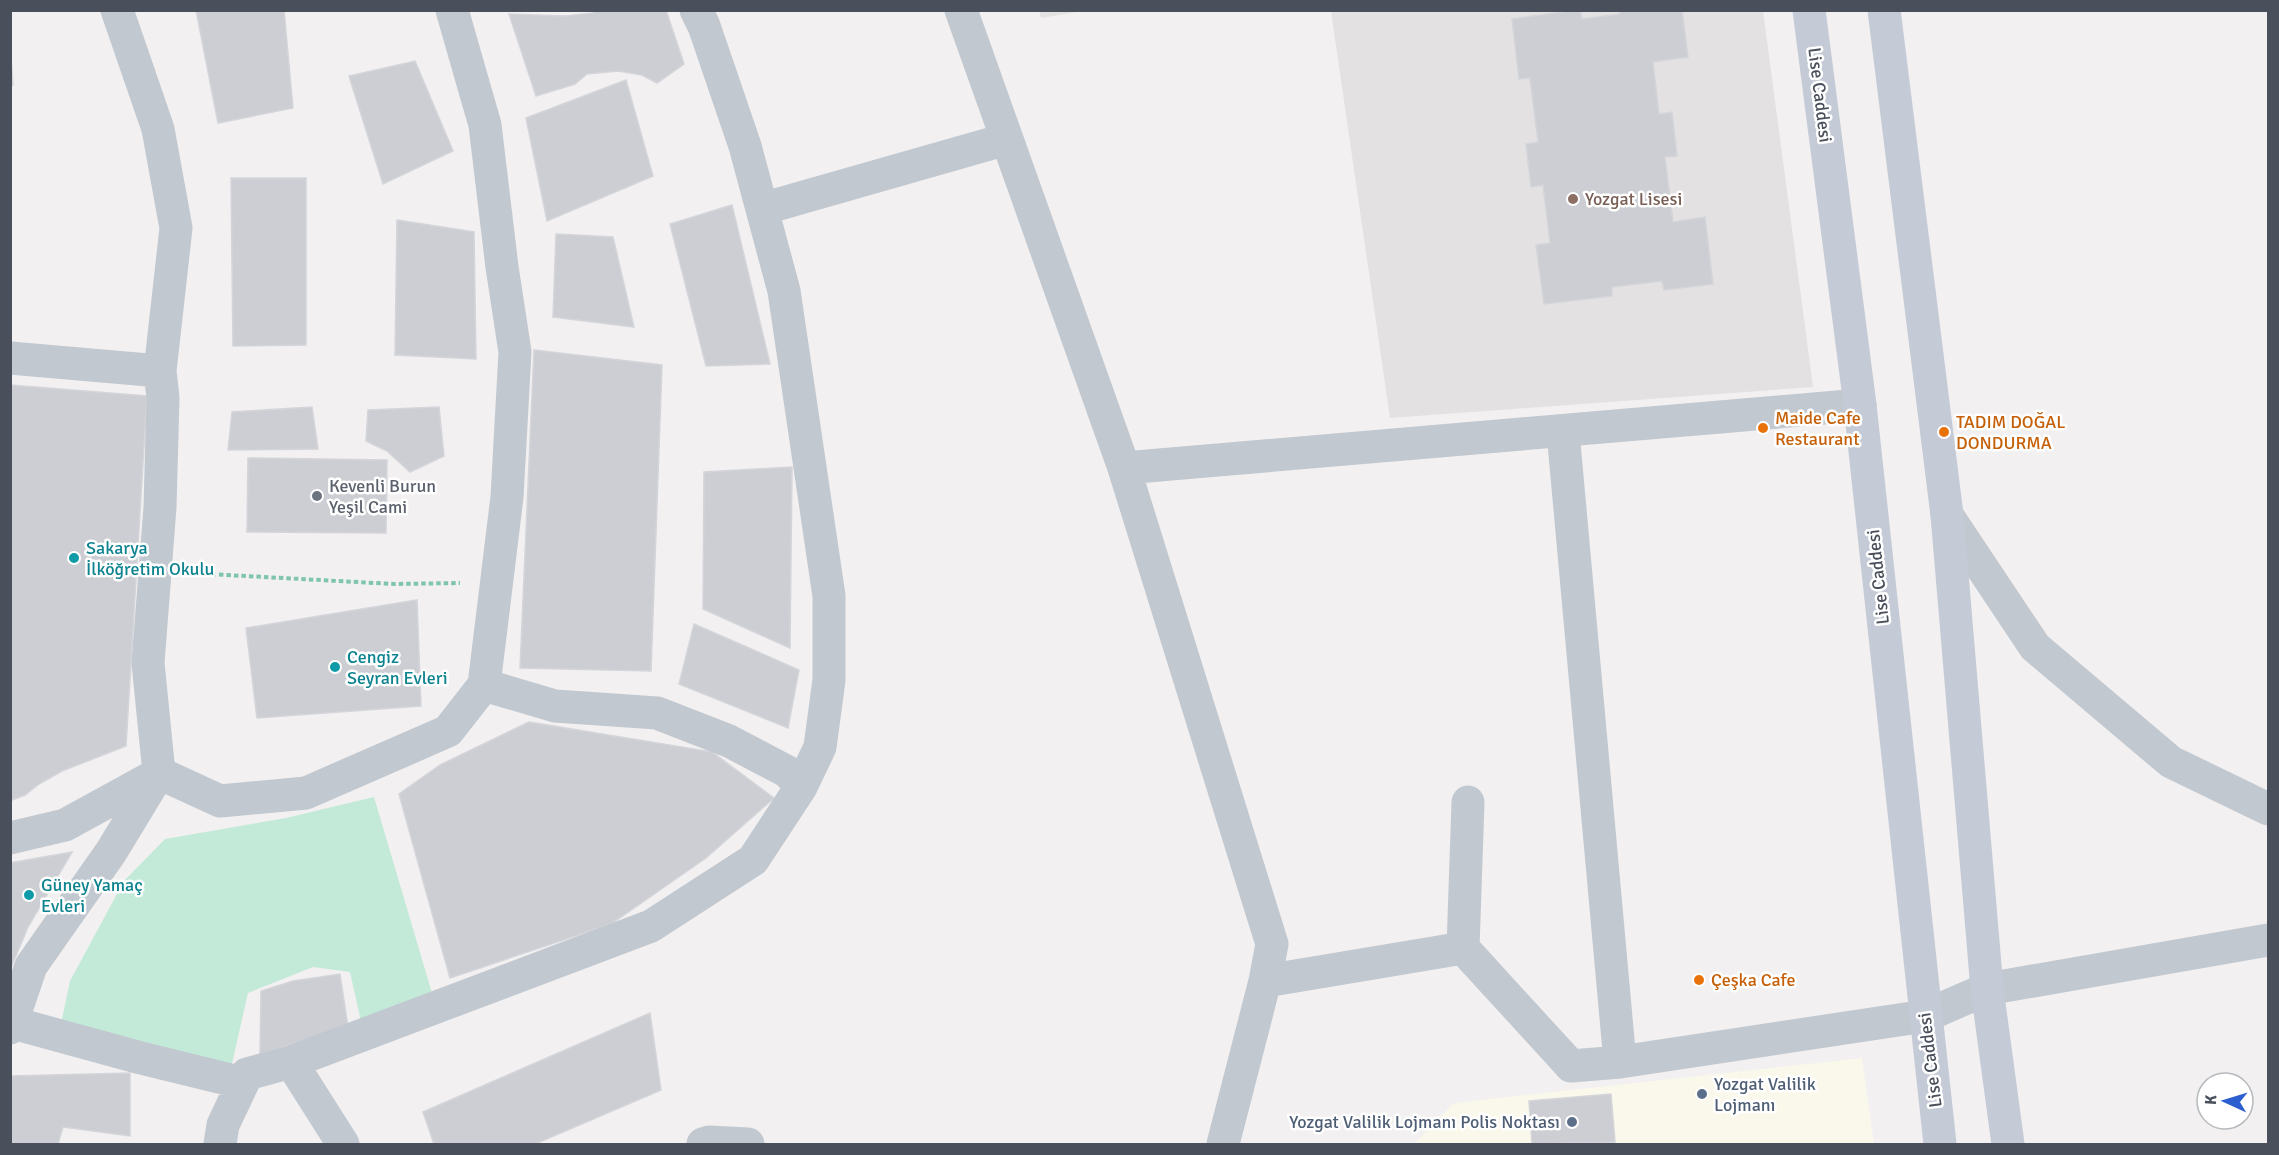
<svg xmlns="http://www.w3.org/2000/svg" width="2279" height="1155" font-family="Signika,sans-serif">
<rect width="100%" height="100%" fill="#f2f0f0"/>
<path fill="#faf8eb" d="M1862 1058 1874 1144H1414L1454 1103Z"/>
<path fill="#e3e1e1" d="M1039 10H1083V11L1041 18Z
M1331 11H1763L1813 387 1390 418Z"/>
<path fill="#c3ead8" d="M374 797 432 993 362 1026 350 972 313 967 248 993 231 1068 61 1024 70 981 124 881 165 839 286 818Z"/>
<path fill="#cdced3" stroke="#d4d5da" stroke-width="1.5" d="M196 10H284L293 108 218 123Z
M593 10H666L684 64 657 83 642 75 618 71 587 74 575 84 536 96 509 14 565 16 593 13Z
M1577 10H1580L1582 19 1620 14 1619 10H1682L1688 57 1653 62 1659 114 1672 112 1677 156 1665 157 1673 222 1705 217 1713 284 1664 290 1662 281 1612 287V296L1544 304 1536 245 1550 243 1543 185 1531 187 1526 144 1538 142 1530 78 1519 79 1512 19Z
M10 45 13 85 10 86Z
M415 61 453 151 383 184 349 76Z
M626 80 653 176 547 221 526 118Z
M231 178H306V345L233 346Z
M732 205 770 364 706 366 670 224Z
M397 220 474 232 476 359 395 355Z
M556 234 613 237 634 327 553 317Z
M534 350 662 365 651 671 520 668Z
M10 385 147 396 126 746 62 771 39 784 25 795 10 801Z
M312 407 318 449 228 450 232 412Z
M439 407 444 456 410 472 387 451 366 441 368 410Z
M248 458 387 460 386 533 247 532Z
M792 467 790 648 703 609 704 472Z
M417 600 421 706 257 718 246 628Z
M694 624 799 670 788 728 679 684Z
M529 722 712 752 774 798 706 858 611 924 450 978 399 794 440 765Z
M72 852 28 927 10 970V863Z
M340 974 348 1027 260 1054 261 991 293 981Z
M650 1013 661 1090 535 1144H434L423 1112Z
M130 1073V1136L63 1127 58 1144H10V1076Z
M1611 1094 1615 1142 1532 1144 1529 1101Z"/>
<g fill="none" stroke-linecap="round" stroke-linejoin="round">
<path stroke="#7fc5ac" stroke-width="4" stroke-dasharray="4.5 3" stroke-linecap="butt" d="M189 573 394 584 460 583"/>
<path stroke="#c2c8d0" stroke-width="33" d="M117 10 158 129 176 228 160 371 163 398 160 507 148 663 159 773 220 801 306 793 448 731 484 685
M452 10 485 125 502 267 515 352 507 497 484 685 555 706 657 713 729 741 788 772 801 787 820 747 829 680V596L784 291 745 146 704 26 696 10
M961 10 1124 468
M762 209 1007 139
M10 358 160 371
M1563 432 1620 1062 1925 1016 1987 989 2268 940
M1947 515 2035 647 2171 762 2268 809
M10 838 65 825 158 774
M1463 948 1468 802
M1265 981 1463 948 1571 1066 1620 1062
M13 1023 141 1058 243 1083
M10 1028 31 966 111 852 159 773
M291 1062 651 926 753 860 801 787
M220 1144 223 1125 247 1074 291 1062 343 1144
M703 1144 709 1142 748 1144
M1223 1144 1265 981 1272 944 1124 468 1860 405"/>
<path stroke="#c4cad6" stroke-width="33" d="M1809 10 1860 405 1940 1144
M1884 10 1947 515 1987 989 2008 1144"/>
</g>
<circle fill="#8d6e63" stroke="#fff" stroke-width="2" cx="1573" cy="199" r="6"/>
<g fill="#e8710a" stroke="#fff" stroke-width="2">
<circle cx="1763" cy="428" r="6"/>
<circle cx="1944" cy="432" r="6"/>
<circle cx="1699" cy="980" r="6"/>
</g>
<circle fill="#6b7280" stroke="#fff" stroke-width="2" cx="317" cy="496" r="6"/>
<g fill="#0f9aa8" stroke="#fff" stroke-width="2">
<circle cx="74" cy="558" r="6"/>
<circle cx="335" cy="667" r="6"/>
<circle cx="29" cy="895" r="6"/>
</g>
<g fill="#5c6f8a" stroke="#fff" stroke-width="2">
<circle cx="1702" cy="1094" r="6"/>
<circle cx="1572" cy="1122" r="6"/>
</g>
<g text-anchor="middle" dominant-baseline="central" stroke-width="5" stroke-linejoin="round" paint-order="stroke">
<g font-size="18" fill="#49505b" stroke="#fff">
<text transform="translate(1820 95) rotate(83)">Lise Caddesi</text>
<text transform="translate(1878 577) rotate(-96)">Lise Caddesi</text>
<text transform="translate(1930 1060) rotate(-97)">Lise Caddesi</text>
</g>
<g font-size="18" fill="#785e54" stroke="#fff" text-anchor="start">
<text x="1585" y="199">Yozgat Lisesi</text>
</g>
<g font-size="18" fill="#c56008" stroke="#fff" text-anchor="start">
<text x="1775" y="418">Maide Cafe<tspan x="1775" dy="21">Restaurant</tspan></text>
<text x="1956" y="422">TADIM DOĞAL<tspan x="1956" dy="21">DONDURMA</tspan></text>
<text x="1711" y="980">Çeşka Cafe</text>
</g>
<g font-size="18" fill="#5b616d" stroke="#fff" text-anchor="start">
<text x="329" y="486">Kevenli Burun<tspan x="329" dy="21">Yeşil Cami</tspan></text>
</g>
<g font-size="18" fill="#0d838f" stroke="#fff" text-anchor="start">
<text x="86" y="548">Sakarya<tspan x="86" dy="21">İlköğretim Okulu</tspan></text>
<text x="347" y="657">Cengiz<tspan x="347" dy="21">Seyran Evleri</tspan></text>
<text x="41" y="885">Güney Yamaç<tspan x="41" dy="21">Evleri</tspan></text>
</g>
<g font-size="18" fill="#4e5e75" stroke="#fff" text-anchor="start">
<text x="1714" y="1084">Yozgat Valilik<tspan x="1714" dy="21">Lojmanı</tspan></text>
<text x="1560" y="1122" text-anchor="end">Yozgat Valilik Lojmanı Polis Noktası</text>
</g>
</g>
<rect width="2279" height="1155" fill="none" stroke="#49505b" stroke-width="24"/>
<g transform="translate(2225 1101) rotate(274)"><circle r="28" fill="#ffffff" stroke="#b6b9bd" stroke-width="1.5"/>
<path d="M0-4.5L10 22L0 15L-10 22Z" fill="#2d5ecf"/>
<text y="-9" font-size="16" font-weight="bold" text-anchor="middle" fill="#49505b">K</text>
</g>
</svg>
